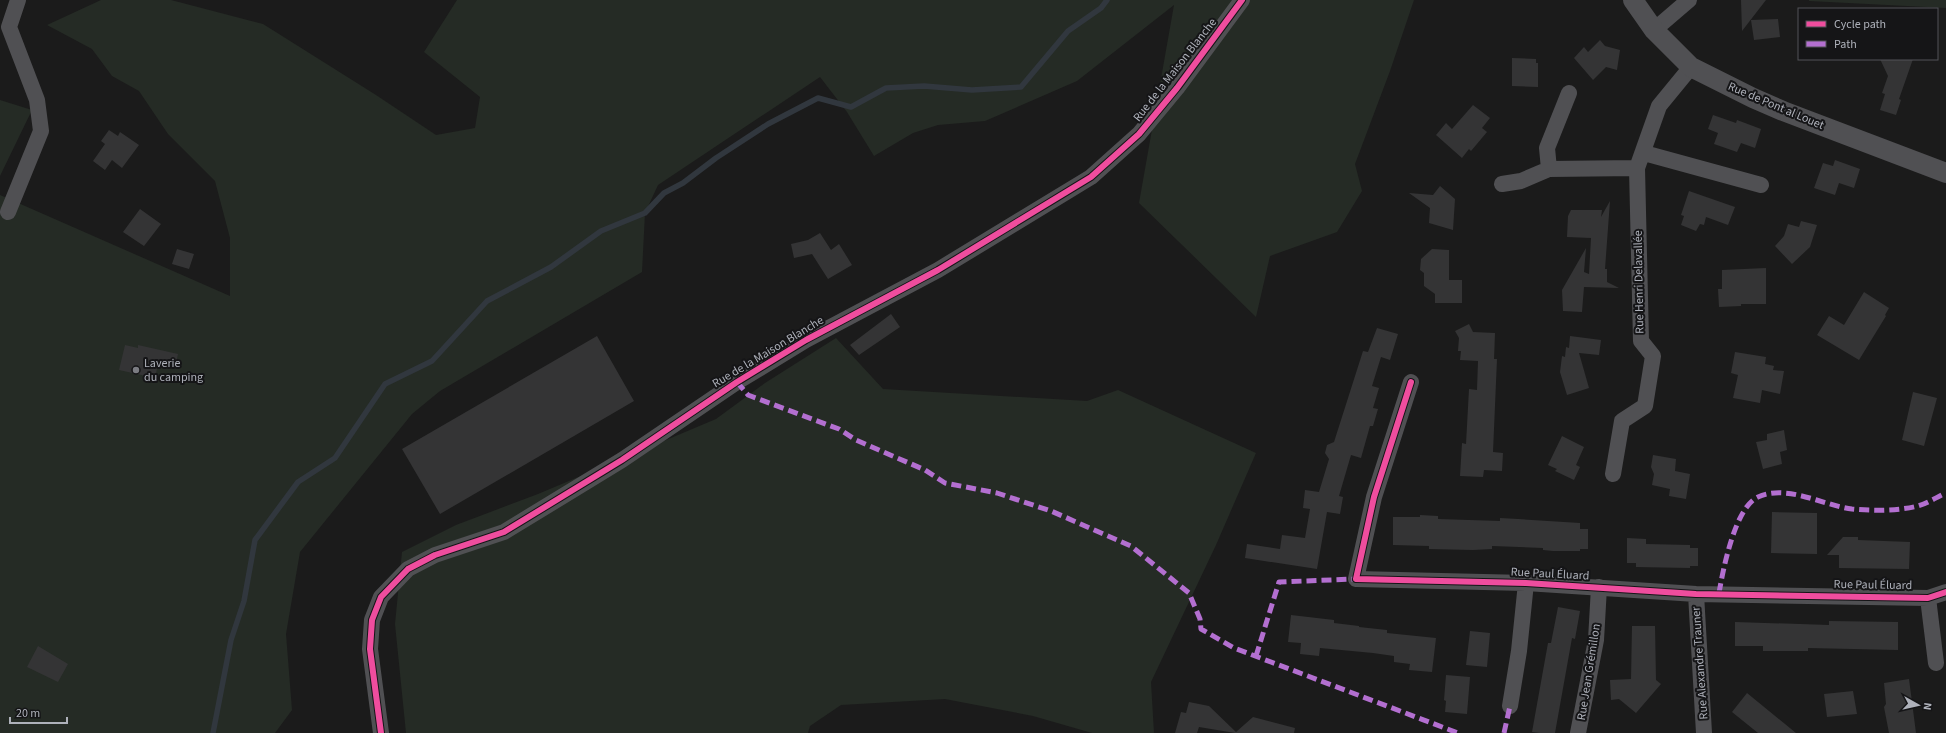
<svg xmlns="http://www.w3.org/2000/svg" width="1946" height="733" font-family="'Source Sans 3',sans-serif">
<rect width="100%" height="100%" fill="#1b1b1b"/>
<path fill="#252b25" d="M101 0H171L263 24 376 95 436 135 475 128 480 97 424 52 457 0H1414L1390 71 1355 164 1362 191 1337 232 1270 256 1256 317 1139 203 1174 5 1077 81 985 121 938 125 913 133 874 156 847 112 820 77 658 185 645 213 642 272 440 391 412 414 300 552 286 634 292 710 275 733H0V195L230 296V238L215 181 168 134 139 91 112 76 92 49 47 25Z
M1809 0H1946V8L1809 1Z
M0 100 32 110 0 176Z
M836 338 883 389 1087 401 1118 390 1256 453 1216 545 1151 682 1154 733H1092L1033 716 945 699 841 705 810 726 808 733H406L395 624 402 552 456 525 538 494 716 419 765 383Z"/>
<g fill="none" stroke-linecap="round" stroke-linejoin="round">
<path stroke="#31373e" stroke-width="5.5" d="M213 733 231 640 244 601 255 540 298 482 335 458 385 384 432 361 487 301 551 267 601 231 645 213 664 193 683 183 716 158 768 124 818 98 851 107 886 88 924 86 972 90 1021 87 1068 31 1101 8 1107 0"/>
</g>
<path fill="#343435" d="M1741 0H1766L1742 31Z
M1778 19 1780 37 1754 40 1751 20Z
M1600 40 1605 46 1620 50 1617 70 1606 67 1593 80 1574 58 1584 47 1588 52Z
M1512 58 1536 59V63H1538V87L1512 86Z
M1880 59H1913L1899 99 1901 100 1896 115 1880 110 1885 94 1882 93 1888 76Z
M1473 105 1490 118 1482 128 1487 132 1471 151 1469 149 1462 158 1436 135 1446 123 1452 129Z
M1713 115 1736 123 1737 120 1761 129 1755 148 1741 143 1737 152 1714 144 1718 133 1708 129Z
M109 130 118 136 120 132 139 145 122 168 112 160 105 170 93 161 105 144 101 141Z
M1835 160 1860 169 1854 188 1839 183 1835 195 1814 188 1823 163 1833 166Z
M1440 186 1455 199 1453 230 1429 223 1430 208 1409 193 1433 195Z
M1689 191 1735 207 1728 225 1706 217 1704 225 1700 224 1696 231 1681 225 1684 216 1681 215Z
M1610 201 1605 269H1607V282L1619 288 1584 287 1582 312 1563 311 1562 290 1586 248 1584 272 1589 274 1591 238 1567 237 1568 216 1571 210H1602L1601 217Z
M140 209 161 224 144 246 123 232Z
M1801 221 1817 225 1810 247 1792 264 1775 246 1784 236 1788 224 1799 227Z
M820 233 831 250 839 244 852 265 828 279 812 254 794 258 791 244 808 240Z
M177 249 194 254 189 269 172 264Z
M1432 249 1449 250V280H1462V303H1435V294L1424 286V273L1420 270 1421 259Z
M1766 268V304H1741V306L1719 307 1718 289H1722V270Z
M1864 292 1889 308 1885 315 1886 316 1859 360 1817 335 1829 316 1844 325Z
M891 314 900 327 859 355 850 345Z
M1469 324 1473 332 1495 333 1494 359H1497L1493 452 1503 453 1502 471 1484 470 1483 477 1460 476 1462 443 1466 444 1469 389 1477 390 1478 361 1460 360 1461 351H1458L1459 338 1455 331Z
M1377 328 1398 334 1390 360 1381 357 1372 386 1379 388 1373 408 1378 409 1373 426H1370L1361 458 1351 455 1339 496 1343 497 1340 514 1327 512 1317 569 1245 558 1247 544 1280 549 1282 535 1305 538 1310 509 1303 508 1305 490 1319 492 1329 459 1325 453 1327 445 1334 442 1363 351 1368 352Z
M597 336 634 401 440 514 402 449Z
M1570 336 1601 340 1599 355 1579 353 1589 388 1567 395 1560 372 1562 356 1565 357 1566 347 1569 348Z
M125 345 138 348V345L178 354 175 368 158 364 155 378 119 370Z
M1735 352 1766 357 1765 364 1774 366 1773 370 1784 371 1780 394 1762 390 1760 403 1733 398 1738 375 1731 373Z
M1913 392 1937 398 1924 446 1902 440Z
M1784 430 1787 450 1780 452 1782 464 1763 469 1756 442 1767 440V434Z
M1562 436 1584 447 1576 465 1580 467 1574 480 1555 471 1557 469 1548 465Z
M1653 455 1676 459 1675 471 1690 474 1686 499 1669 496 1670 489 1652 485 1654 474 1651 467Z
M1772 512 1817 513V554L1771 553Z
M1420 515 1438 516V519L1500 521V518L1518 519 1580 523V529H1588V549H1580V551H1553L1543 550V548L1492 546V549L1473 550 1429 549V546L1393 545V517H1420Z
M1843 537H1858V540L1910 542 1909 569 1839 568V555H1827Z
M1627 538 1646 539V544L1690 545V548H1698V566H1690V568L1636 567V563H1627Z
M1558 607 1580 611 1575 639 1572 638 1555 733H1540L1532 732 1548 643H1551Z
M1291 615 1334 620V623L1359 626V627L1387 630V633L1436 638 1432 672 1409 670 1410 664 1394 662V656L1373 653 1320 648 1319 656 1300 654 1301 643 1288 642Z
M1829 621 1898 622V650L1808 648V651H1763V646H1735V622L1829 625Z
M1632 626H1655L1656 680 1661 684 1636 713 1619 699 1611 700 1610 680 1631 679Z
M1470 631 1490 633 1487 667 1466 665Z
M38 646 68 664 58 682 27 667Z
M1446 675 1470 677 1467 714 1445 712 1446 701 1444 700Z
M1909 679 1916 733H1889L1884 707 1886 704 1884 683Z
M1853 691 1857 714 1827 717 1824 694Z
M1747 693 1796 733H1758L1732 712Z
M1189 702 1209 706 1236 732 1253 717 1295 728 1294 733H1235L1199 727 1197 733H1175L1181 712 1186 713Z"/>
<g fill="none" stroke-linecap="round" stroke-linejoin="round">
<path stroke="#505053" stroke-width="16" d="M1654 30 1689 0
M1644 153 1761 185
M1549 169 1547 148 1569 93
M1502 184 1521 181 1549 169 1637 168
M8 212 41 131 37 100 9 27 18 0
M1411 382 1374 497 1356 579 1526 583 1696 594 1928 598 1946 592
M1613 474 1622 421 1645 406 1653 356 1641 341 1637 168 1659 106 1691 67
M1696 594 1704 733
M1928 598 1936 663
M1510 706 1519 651 1526 583
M381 733 370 649 372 620 381 597 408 569 435 555 504 532 622 460 737 382 806 340 938 270 1091 177 1139 134 1177 88 1242 0
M1578 733 1596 640 1599 587"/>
<path stroke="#505053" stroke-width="20" d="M1633 0 1654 30 1691 67 1753 98 1783 111 1946 173"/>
<path stroke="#b36fd0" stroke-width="5" stroke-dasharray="10 5" stroke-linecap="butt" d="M737 382 748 395 839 429 856 440 925 470 945 483 997 493 1051 511 1131 546 1189 593 1200 619 1201 629 1234 648 1458 733
M1719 593C1723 570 1735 507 1758 497 1787 484 1822 505 1852 509 1873 511 1898 511 1918 506 1928 503 1937 497 1946 493
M1256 656 1279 582 1356 579
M1504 733 1510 706"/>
<g stroke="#151517" stroke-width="8">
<path id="cycleway" d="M1411 382 1374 497 1356 579 1526 583 1696 594 1928 598 1946 592
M381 733 370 649 372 620 381 597 408 569 435 555 504 532 622 460 737 382 806 340 938 270 1091 177 1139 134 1177 88 1242 0"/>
</g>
<use href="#cycleway" stroke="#ef4d9e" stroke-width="6"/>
</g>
<circle fill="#7b7c82" stroke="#151517" stroke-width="1.5" cx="136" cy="370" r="4"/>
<g text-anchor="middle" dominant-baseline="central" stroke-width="4" stroke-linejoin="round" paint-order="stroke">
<g font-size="12" fill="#aeb1ba" stroke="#151517">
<text transform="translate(1175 70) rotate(-52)">Rue de la Maison Blanche</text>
<text transform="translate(1776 106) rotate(23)">Rue de Pont al Louet</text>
<text transform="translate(1639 282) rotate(-91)">Rue Henri Delavallée</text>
<text transform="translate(768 352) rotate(-31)">Rue de la Maison Blanche</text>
<text transform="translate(1550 574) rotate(3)">Rue Paul Éluard</text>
<text transform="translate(1873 585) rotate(1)">Rue Paul Éluard</text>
<text transform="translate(1700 663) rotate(-94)">Rue Alexandre Trauner</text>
<text transform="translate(1589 672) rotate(-81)">Rue Jean Grémillon</text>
</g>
<g font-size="12" fill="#aeb1ba" stroke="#151517" text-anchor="start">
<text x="144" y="363">Laverie<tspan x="144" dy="14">du camping</tspan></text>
</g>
</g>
<rect x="1798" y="8" width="140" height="52" fill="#151517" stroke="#525358"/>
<rect x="1806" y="21" width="20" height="6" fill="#ef4d9e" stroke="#525358"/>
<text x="1834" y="28" font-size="12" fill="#aeb1ba">Cycle path</text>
<rect x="1806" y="41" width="20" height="6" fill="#b36fd0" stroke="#525358"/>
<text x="1834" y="48" font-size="12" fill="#aeb1ba">Path</text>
<g transform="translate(1918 705) rotate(98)" stroke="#151517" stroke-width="3" paint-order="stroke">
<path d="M0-3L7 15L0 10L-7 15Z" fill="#aeb1ba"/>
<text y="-6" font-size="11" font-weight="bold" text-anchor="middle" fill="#aeb1ba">N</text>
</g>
<path d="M10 717v6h57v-6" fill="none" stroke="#aeb1ba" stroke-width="2"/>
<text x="16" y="717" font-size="12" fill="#aeb1ba" stroke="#151517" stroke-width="3" paint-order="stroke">20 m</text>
</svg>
